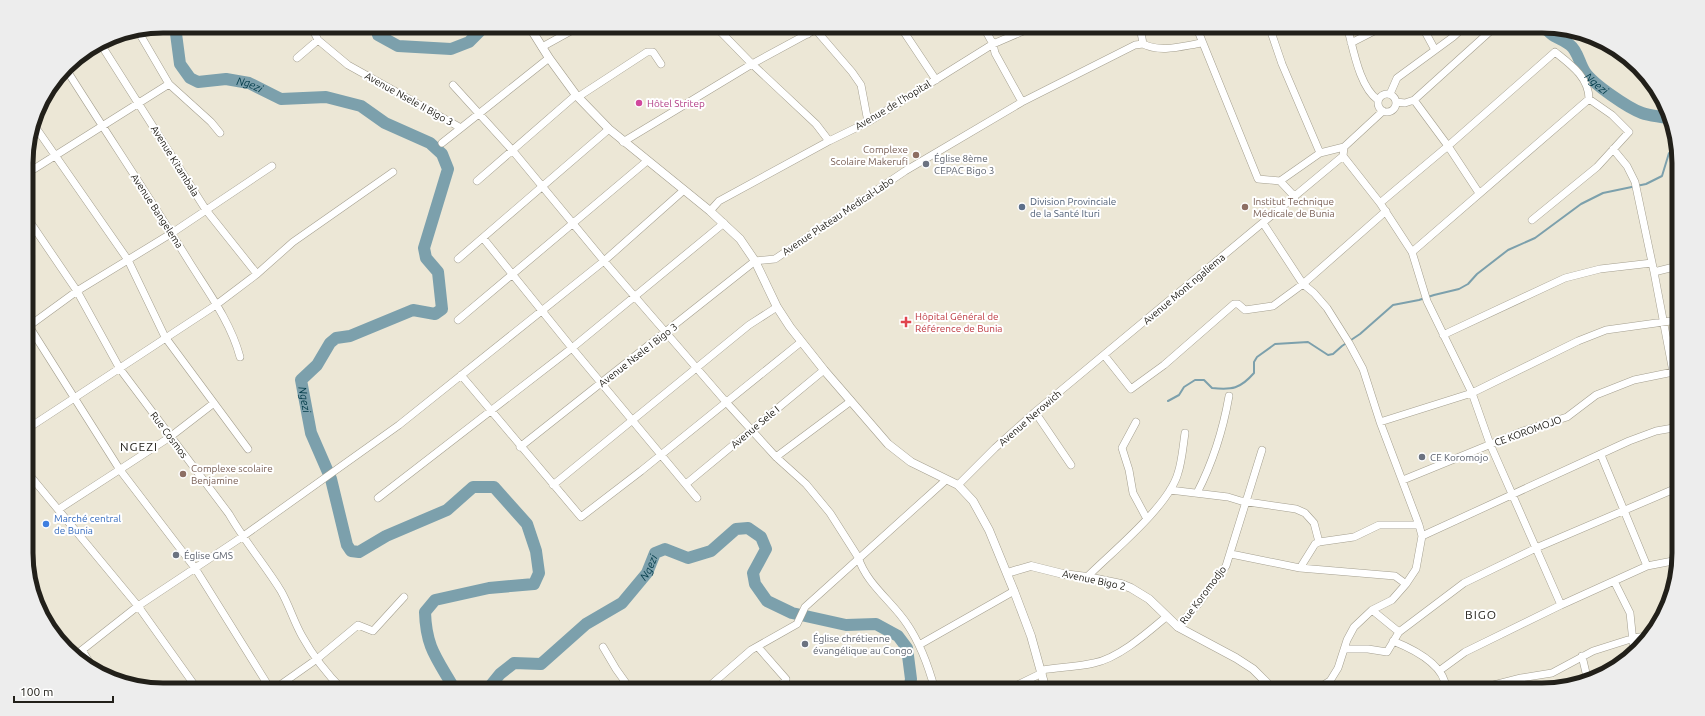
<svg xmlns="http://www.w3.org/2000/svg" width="1705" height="716" font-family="Ubuntu,sans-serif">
<rect width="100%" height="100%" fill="#ece7d6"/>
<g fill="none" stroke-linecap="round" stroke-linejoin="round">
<path stroke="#7ca0ac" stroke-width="2" d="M1168 401 1179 395 1184 387 1195 380H1204L1212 388C1232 390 1240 389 1254 373V362L1257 357 1275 344 1308 342 1328 355 1333 354 1342 346 1360 334 1393 305 1419 300 1434 295 1459 289 1468 284 1477 274 1508 250 1535 238 1581 204 1603 193 1646 184 1662 176 1669 153 1678 148"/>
<g stroke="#7ca0ac" stroke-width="12">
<path id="s1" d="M175 26 180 64 190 78 198 82 226 79 249 83 281 99 326 97 361 106 385 123 430 143 442 154 448 169 424 248 426 258 438 272 442 309 435 314 413 310 350 336 336 338 330 343 317 365 301 380 311 433 331 479 347 545 351 551 359 552 386 536 447 510 473 487H494L527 524 536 551 539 573 534 584 489 588 435 600 425 612C426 645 435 656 451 683L453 690"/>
<path d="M376 26 378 35 398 46 451 49 469 42 479 32 481 26"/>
<path id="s2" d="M1546 27C1550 37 1562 38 1570 45 1578 51 1579 63 1585 72 1593 84 1628 108 1642 113 1650 116 1659 116 1667 118"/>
<path id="s3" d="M487 690 500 674 514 663 541 664 586 624 622 603 647 573 655 553 665 549 688 558 711 551 736 529 748 528 761 537 766 549 753 573 755 584 767 601 792 613 846 625 876 624 898 636 907 648 911 679 909 690"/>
</g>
<g stroke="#a49f8f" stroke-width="8">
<path id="minor" d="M311 26 318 40 348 65 461 128 549 58
M715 26 752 64 816 124 829 141
M802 26 808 34
M900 26 936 80
M983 26 993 44 995 53 1022 102
M1140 26 1143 44
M1196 26 1258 179 1280 181 1295 197
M1269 26 1282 64 1320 153
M1347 26C1353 47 1359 87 1378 100
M1422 26 1435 50
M815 29 852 72 861 85 868 122
M138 31 169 84 211 122 220 133
M100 43 206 210 257 274
M1351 43 1384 26
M542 47 580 26
M297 58 318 40
M66 69C107 134 150 198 190 263 209 293 231 323 240 357
M453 85 513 151 604 261 726 402 776 457 806 484 830 513 858 557C867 585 892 601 907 624 920 643 929 668 935 690
M1390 94 1397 78 1453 37 1465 26
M1378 103a9 9 0 1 1 18 0a9 9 0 1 1-18 0Z
M578 97 647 52H653L661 64
M1414 100 1496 26
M1396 102 1405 103 1414 100 1448 146 1479 193
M34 125 128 260 165 337 248 449
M623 142 752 64 822 26
M442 143 461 128
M1613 149 1627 166 1635 182 1654 272 1673 372 1679 389
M1343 156 1380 203 1412 252 1427 301 1472 393 1490 444 1561 605
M26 174 169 84
M477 181 576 95
M1280 181 1320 153 1344 147
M1380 203 1448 146 1555 52C1570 64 1589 77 1589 99
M710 211 719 201 829 141 868 122 993 44 1035 26
M26 216 77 291 120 369 229 514C245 542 265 565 281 591 289 605 294 622 302 636 313 656 327 674 343 690
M1532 220 1597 167 1629 132 1612 115 1589 99
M1263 223 1303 284 1314 293 1327 308 1349 343 1363 369 1380 422 1419 525 1422 536 1416 569 1406 584 1392 600 1372 610 1354 627 1347 640 1338 668 1330 681 1322 686 1310 690
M483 238 572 348 697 498
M1412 252 1589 99
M458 259 609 129
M1654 272 1678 266
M458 320 647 161
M27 323 120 470 195 568 271 690
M29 326 77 291 172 233 272 166
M1443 335 1565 278 1600 269 1652 263
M1104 355 1131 389 1164 365 1234 304H1238L1245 310 1273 306 1303 284 1386 211
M461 375 581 517 641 471 801 342
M1035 412 1071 465
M1136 422 1122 448 1129 470 1133 493 1147 519
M1380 422 1472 393 1578 341 1606 330 1678 320
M27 429 216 305 257 274 293 242 393 172
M520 447 755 261 775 259 905 171 1022 102 1135 45 1143 44C1161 53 1182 46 1202 43
M1601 455 1647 566
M776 457 851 401
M27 472 138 606 198 690
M1403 480 1523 431 1567 417 1596 395 1634 380 1678 371
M686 484 824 370
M553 485 749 325 777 307
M958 485 995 448 1035 412 1343 156 1344 147 1383 111
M1170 490 1228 497 1241 501 1296 509 1305 513 1314 523 1319 542
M1197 493C1213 462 1223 430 1229 396
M378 498 572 348 724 223
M59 509 170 437 214 403
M1422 536 1629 441 1656 431 1679 427
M1231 554 1300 568 1315 544 1319 542 1354 537 1379 525H1419
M1300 568 1395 576 1406 584
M1087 577C1112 552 1169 506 1178 473 1182 461 1183 446 1185 433
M1614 581 1630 613 1634 652
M1372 610 1399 632
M1178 627 1199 603 1226 566 1262 450
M1393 641C1413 649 1444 664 1446 688
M919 645 1014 591
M603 647 616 669 631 690
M758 647 786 679 777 690
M1345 649H1368L1387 652 1399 632 1464 583 1536 548 1679 487
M82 650 91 665
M77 654 138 606 242 537 399 425 604 261 684 190
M1582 656 1587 677
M1042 670C1059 667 1077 667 1094 663 1119 658 1147 633 1166 617
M1439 671 1465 652 1561 605 1647 566 1678 560
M273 690 317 659 358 625 373 631 404 597
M705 690 751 650 797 624 805 607 946 480
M1007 690 1042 673
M1437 690 1446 688 1451 690
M1474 690 1521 678 1552 673 1593 651 1634 638 1652 635"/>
</g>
<g stroke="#a49f8f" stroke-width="9">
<path id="tertiary" d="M529 26 549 58 576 95 609 129 710 211 740 239 755 261 777 307 790 327 824 370 888 444 911 462 958 485 973 501 989 530 1014 591 1031 636 1046 690
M1007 573 1031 566 1063 574 1087 577 1121 584 1131 588 1149 599 1178 627 1236 658 1253 669 1274 690"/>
</g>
<use href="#minor" stroke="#fff" stroke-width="7"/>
<use href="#tertiary" stroke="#fff" stroke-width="8"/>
</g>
<circle fill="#d1479c" stroke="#fff" stroke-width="1.5" cx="639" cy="103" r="4"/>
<g fill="#8d6e63" stroke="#fff" stroke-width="1.5">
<circle cx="916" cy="155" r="4"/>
<circle cx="1245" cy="207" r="4"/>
<circle cx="183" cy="474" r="4"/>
</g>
<g fill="#6b7280" stroke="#fff" stroke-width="1.5">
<circle cx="926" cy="164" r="4"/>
<circle cx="1422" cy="457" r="4"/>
<circle cx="176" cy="555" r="4"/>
<circle cx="805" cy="644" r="4"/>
</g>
<circle fill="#5c6f8a" stroke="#fff" stroke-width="1.5" cx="1022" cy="207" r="4"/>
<path fill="#e0444e" stroke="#fff" stroke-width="1.5" d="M904 316h4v4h4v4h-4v4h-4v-4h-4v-4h4z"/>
<circle fill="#3f7fe0" stroke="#fff" stroke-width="1.5" cx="46" cy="524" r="4"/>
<g text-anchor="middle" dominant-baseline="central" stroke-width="4" stroke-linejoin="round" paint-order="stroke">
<g font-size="10" fill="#22201a" stroke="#fff">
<text transform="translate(409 99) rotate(29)">Avenue Nsele II Bigo 3</text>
<text transform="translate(893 105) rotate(-31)">Avenue de l'hopital</text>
<text transform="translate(175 161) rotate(58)">Avenue Kitambala</text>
<text transform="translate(157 211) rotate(57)">Avenue Bangelema</text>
<text transform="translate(838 216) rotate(-34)">Avenue Plateau Medical-Labo</text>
<text transform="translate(1184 289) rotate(-40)">Avenue Mont ngaliema</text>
<text transform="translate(638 355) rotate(-38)">Avenue Nsele I Bigo 3</text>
<text transform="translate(1030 418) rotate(-41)">Avenue Nerowich</text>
<text transform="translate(755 427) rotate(-40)">Avenue Sele I</text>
<text transform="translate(1528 431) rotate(-20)">CE KOROMOJO</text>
<text transform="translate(169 435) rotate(53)">Rue Cosmos</text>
<text transform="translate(1094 580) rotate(12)">Avenue Bigo 2</text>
<text transform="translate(1203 595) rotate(-53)">Rue Koromodjo</text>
</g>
<g font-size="10" fill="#b23c85" stroke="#fff" text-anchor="start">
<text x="647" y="103">Hôtel Stritep</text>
</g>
<g font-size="10" fill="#785e54" stroke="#fff" text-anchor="start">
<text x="908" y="149" text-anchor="end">Complexe<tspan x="908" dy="12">Scolaire Makerufi</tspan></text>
<text x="1253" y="201">Institut Technique<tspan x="1253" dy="12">Médicale de Bunia</tspan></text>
<text x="191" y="468">Complexe scolaire<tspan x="191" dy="12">Benjamine</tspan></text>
</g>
<g font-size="10" fill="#5b616d" stroke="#fff" text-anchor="start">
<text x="934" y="158">Église 8ème<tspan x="934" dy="12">CEPAC Bigo 3</tspan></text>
<text x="1430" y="457">CE Koromojo</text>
<text x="184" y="555">Église GMS</text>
<text x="813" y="638">Église chrétienne<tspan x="813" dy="12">évangélique au Congo</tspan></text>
</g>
<g font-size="10" fill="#4e5e75" stroke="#fff" text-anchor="start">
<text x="1030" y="201">Division Provinciale<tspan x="1030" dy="12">de la Santé Ituri</tspan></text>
</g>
<g font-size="10" fill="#be3a42" stroke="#fff" text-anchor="start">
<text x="915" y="316">Hôpital Général de<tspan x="915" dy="12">Référence de Bunia</tspan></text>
</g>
<g font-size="10" fill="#366cbe" stroke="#fff" text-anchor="start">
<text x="54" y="518">Marché central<tspan x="54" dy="12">de Bunia</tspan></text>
</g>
<g font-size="11" font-style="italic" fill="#023b49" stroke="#fff">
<text stroke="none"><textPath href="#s2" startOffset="78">Ngezi</textPath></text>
<text stroke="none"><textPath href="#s1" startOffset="117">Ngezi</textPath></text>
<text stroke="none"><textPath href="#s1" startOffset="681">Ngezi</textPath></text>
<text stroke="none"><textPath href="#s3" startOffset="212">Ngezi</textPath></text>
</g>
<g font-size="12" letter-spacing="1" fill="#22201a" stroke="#fff">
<text x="139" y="446">NGEZI</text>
<text x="1481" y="614">BIGO</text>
</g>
</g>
<path d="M0 0H1705V716H0ZM163 33H1542A130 130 0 0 1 1672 163V553A130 130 0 0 1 1542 683H163A130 130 0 0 1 33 553V163A130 130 0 0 1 163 33Z" fill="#ededed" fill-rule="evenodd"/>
<path fill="none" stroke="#22201a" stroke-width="5" d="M163 33H1542A130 130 0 0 1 1672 163V553A130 130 0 0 1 1542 683H163A130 130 0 0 1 33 553V163A130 130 0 0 1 163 33Z"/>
<path d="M14 696v6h99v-6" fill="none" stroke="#22201a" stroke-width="2"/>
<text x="20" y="696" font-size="12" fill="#22201a" stroke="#ffffff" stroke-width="3" paint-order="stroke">100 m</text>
</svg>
